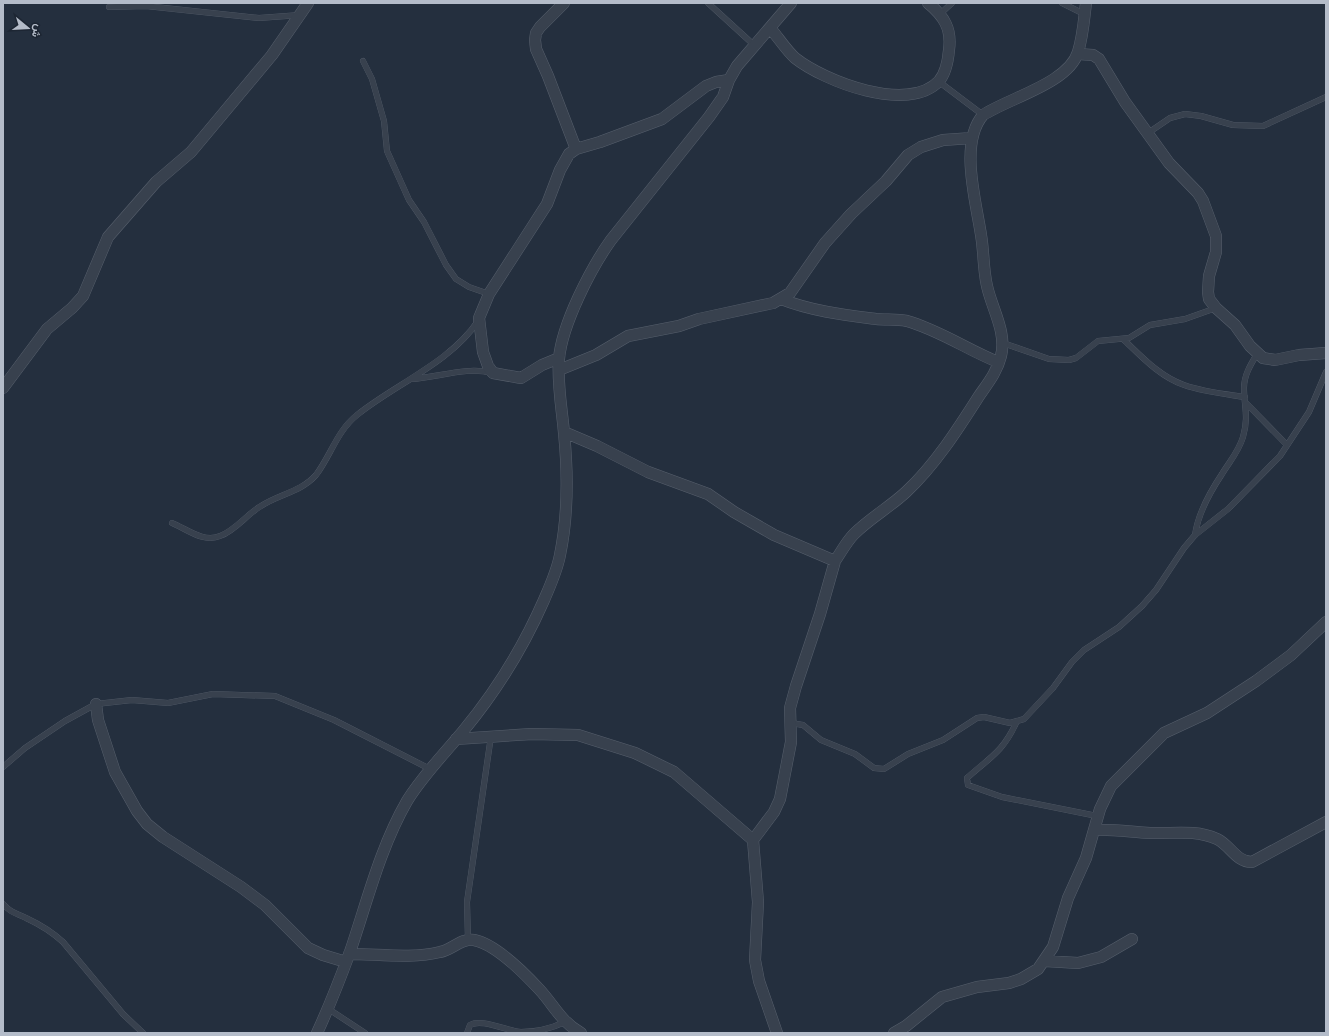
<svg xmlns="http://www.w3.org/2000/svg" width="1329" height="1036" font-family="'Exo 2',Vazirmatn,sans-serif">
<rect width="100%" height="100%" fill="#242f3e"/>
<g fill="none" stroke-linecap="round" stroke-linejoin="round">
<g stroke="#565f6c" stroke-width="6">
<path id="service" d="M708 3 754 45
M1062 3 1084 14
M109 7 146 6 259 18 300 15
M940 14 952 3
M363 61 372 79 384 121 387 151 409 200 424 222 446 265 456 279 469 287 489 294
M938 81 983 115
M1148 133 1170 118 1185 114 1201 116 1233 125 1263 126 1326 97
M1123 339C1141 356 1160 377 1184 385 1204 392 1225 394 1245 397
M1003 343 1049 359 1069 360 1076 358 1098 341 1129 338 1150 325 1185 319 1216 308
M411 379C437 378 466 366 492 373
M1247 404 1287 445
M172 523C187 529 203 543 220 536 235 531 247 514 261 506 279 494 301 492 316 475 331 455 337 431 357 415 394 385 451 362 478 321
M1195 535C1198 513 1210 492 1222 474 1230 461 1239 451 1243 437 1249 416 1244 407 1244 388 1244 375 1251 364 1257 354
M791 723 803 725 821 740 855 754 874 768 884 769 908 754 943 740 977 718 984 717 1010 723 1024 719 1053 688 1072 662 1084 650 1119 627 1142 606 1156 590 1184 548 1195 535 1228 509 1280 456 1309 412 1326 372
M1016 723C1003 752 989 758 967 778L968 785 1002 797 1097 816
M3 767 25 748 65 721 96 704 132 700 168 703 213 694 275 696 334 720 430 769
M3 904C12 914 17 913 28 919 41 925 52 932 63 942L123 1014 143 1033
M468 940 467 902 491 736
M327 1008 365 1033
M467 1033 470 1025C482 1018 506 1031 521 1032 537 1032 550 1029 565 1022"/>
</g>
<g stroke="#565f6c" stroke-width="12">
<path id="minor" d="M564 3 540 27 536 33 535 40 536 49 548 76 576 149
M770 28C778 37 786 50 795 58 824 81 908 114 939 81 946 73 948 61 949 50 952 29 944 16 928 3
M1078 54 1093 55 1099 59 1125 102 1169 163 1198 193 1203 201 1216 236V252L1209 276 1208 292 1209 299 1216 308 1235 325 1250 346 1263 358 1275 360 1299 355 1326 353
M781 299C811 311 845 315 876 319 886 320 897 319 907 321 939 330 968 350 998 362
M559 358 542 365 521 378 493 373 488 366 483 352 479 318 489 294 547 204 560 170 569 154 576 149 600 142 662 119 706 86 716 82 729 80
M559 370 596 355 628 336 679 326 699 319 773 303 790 293 825 243 851 214 886 181 908 155 921 147 943 140 972 138
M3 388 47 329 72 308 83 296 108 237 156 182 191 152 272 55 308 3
M564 432 597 446 648 472 708 494 734 512 774 535 835 561C841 552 847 541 854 534 870 518 890 507 906 492 935 465 958 429 979 396 988 383 997 372 1001 356 1007 332 992 309 987 286 983 269 984 252 981 235 976 201 959 143 983 115 1009 98 1069 83 1078 52 1083 36 1084 19 1086 3
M96 704 98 720 115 772 137 811 147 824 163 837 241 887 265 905 308 948 323 955 346 962
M456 739 532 734 578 735 635 753 674 772 753 840 758 902 755 960 759 981 777 1033
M1094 830C1113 829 1131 832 1150 833 1173 834 1194 829 1217 839 1230 845 1236 862 1252 862L1326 822
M753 840 774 812 780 799 791 742 790 708 796 686 820 614 835 561
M349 954C379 954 411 959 440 952 452 950 461 938 474 940 495 944 525 974 539 989 554 1005 560 1021 581 1033
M1045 961 1078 963 1101 957 1132 939
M317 1033C329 1007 340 979 350 952 367 902 380 848 407 801 423 775 445 753 464 730 497 690 523 648 544 600 550 586 557 571 560 555 568 516 568 473 564 433 562 409 557 384 559 359 562 324 591 268 611 240L709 117 723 97 729 80 737 66 791 3
M894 1033 906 1026 942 997 977 987 1009 983 1021 979 1038 969 1053 947 1068 898 1086 858 1100 809 1111 786 1164 733 1207 713 1256 681 1291 655 1326 622"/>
</g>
<use href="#service" stroke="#38414e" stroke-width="5.5"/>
<use href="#minor" stroke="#38414e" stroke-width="11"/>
</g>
<rect width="1329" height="1036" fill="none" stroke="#b4bcc9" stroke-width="8"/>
<g transform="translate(28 28) rotate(108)" stroke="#1d2633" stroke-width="3" paint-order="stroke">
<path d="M0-3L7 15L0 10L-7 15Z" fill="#b4bcc9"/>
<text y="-6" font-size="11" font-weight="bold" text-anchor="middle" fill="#b4bcc9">ش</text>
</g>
</svg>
